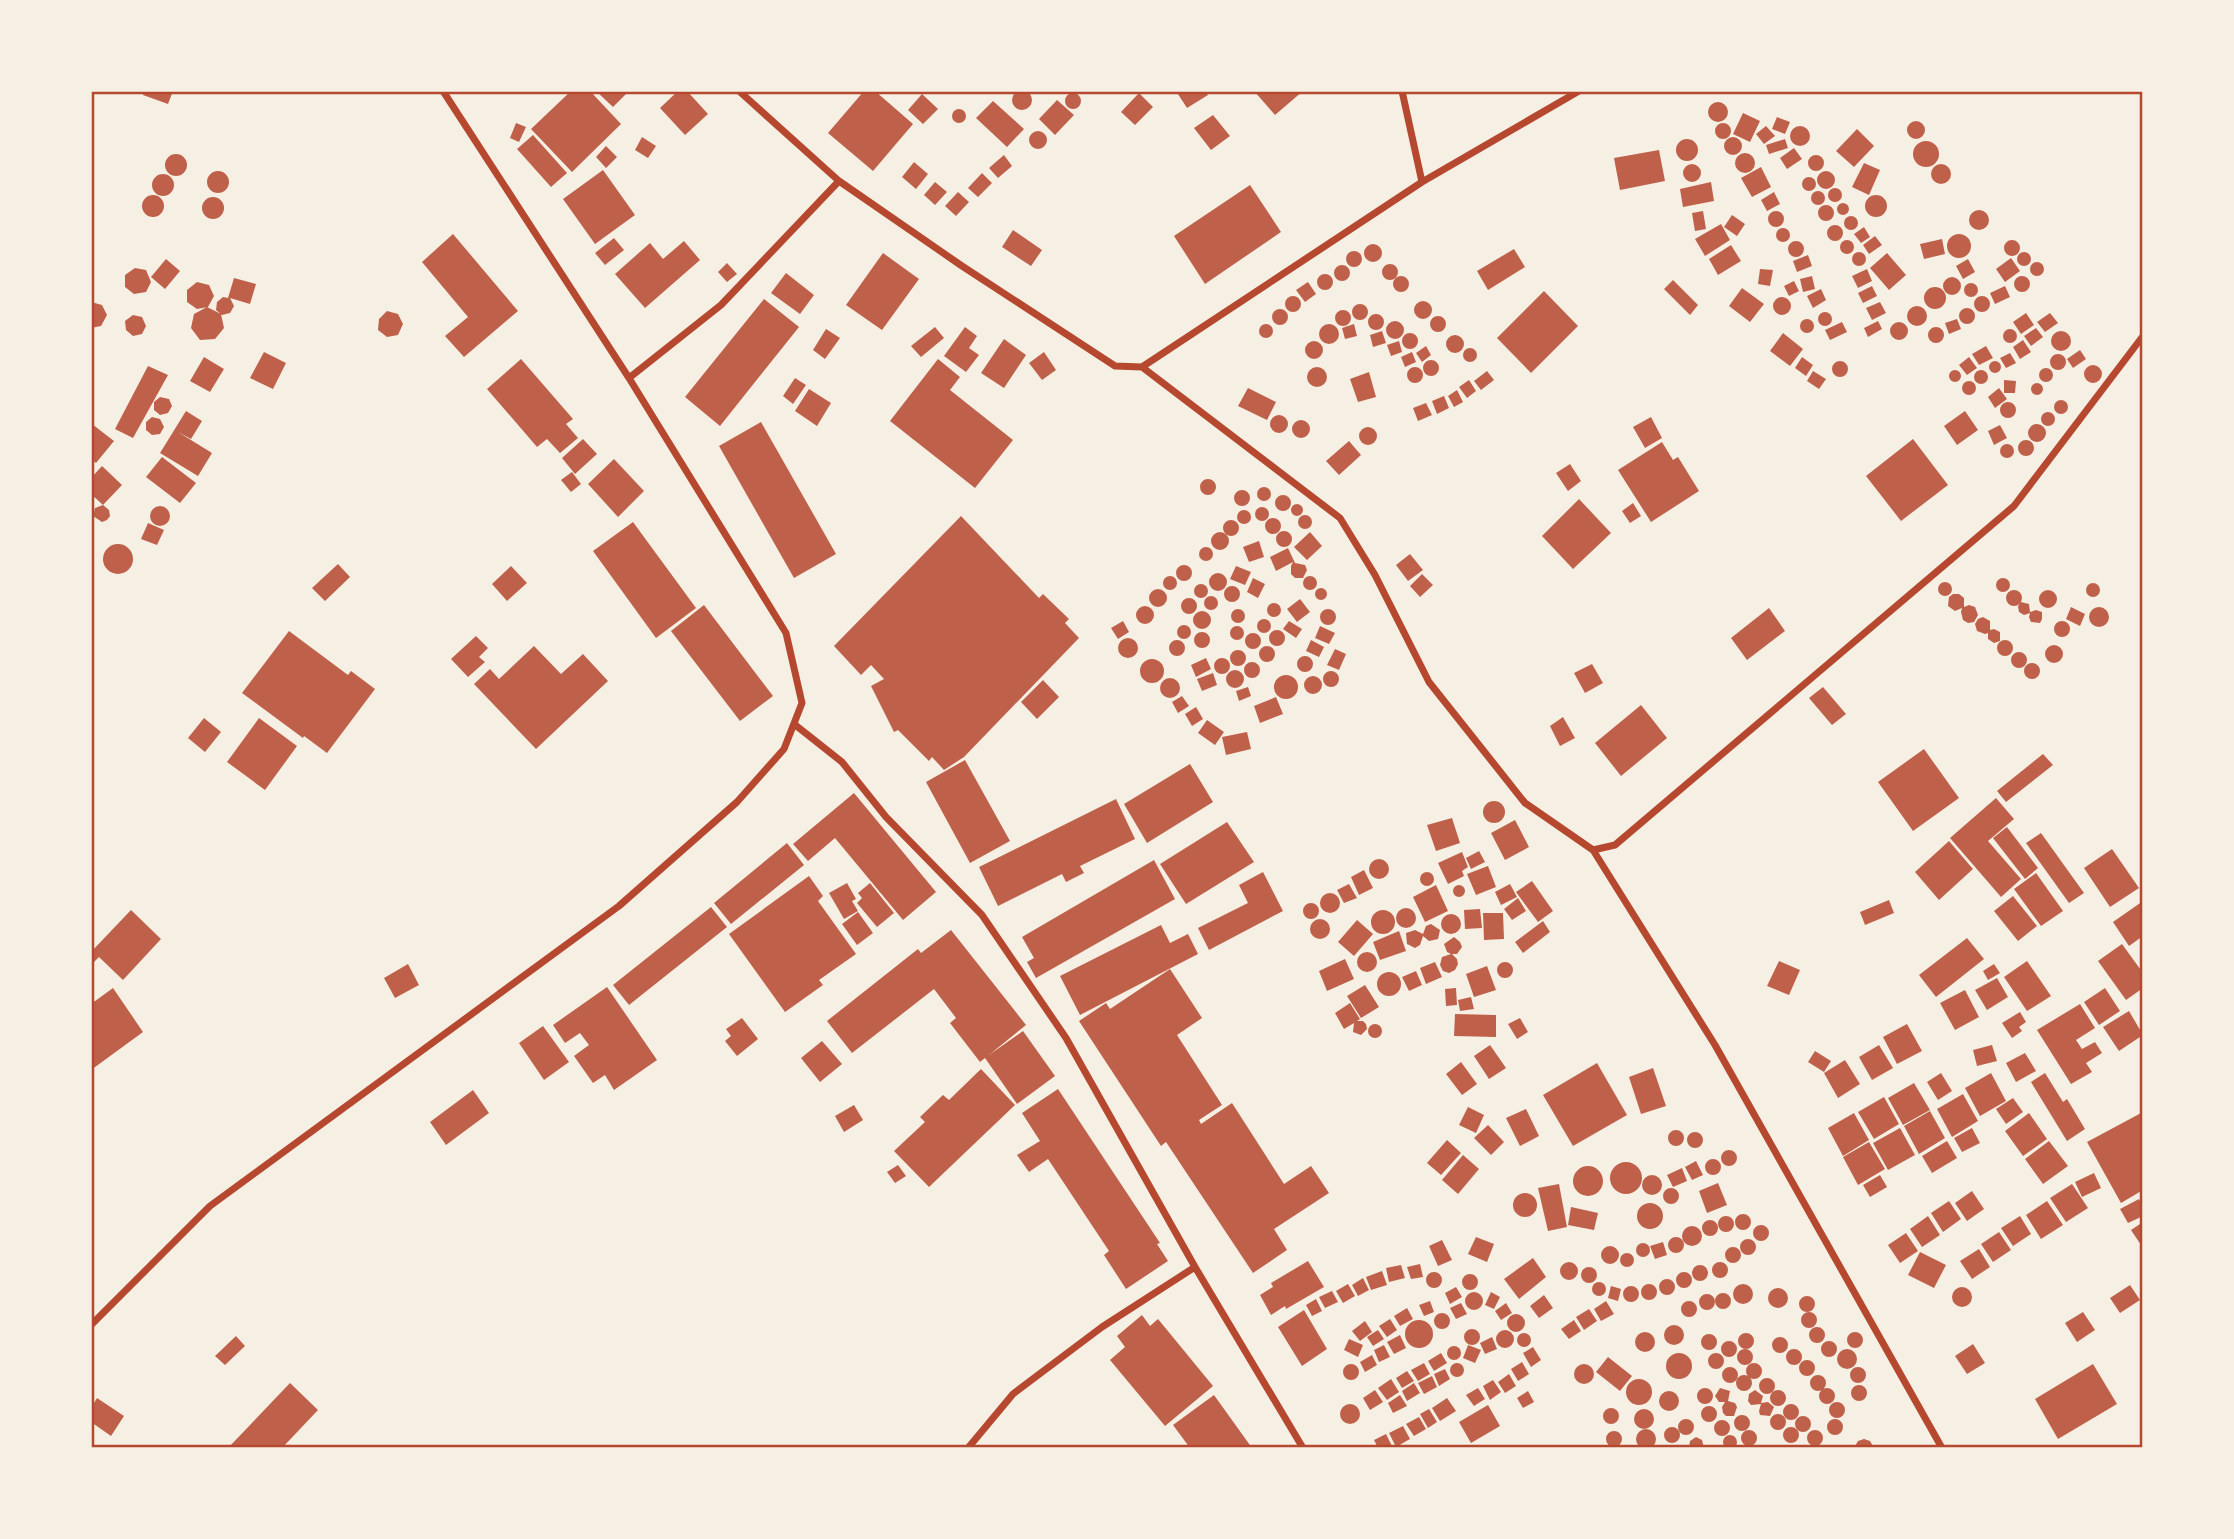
<svg xmlns="http://www.w3.org/2000/svg" width="2234" height="1539" font-family="Rubik,sans-serif">
<rect width="100%" height="100%" fill="#f6efe4"/>
<path fill="#bf614a" d="M1012 100a10 10 0 1 1 20 0a10 10 0 1 1-20 0Z
M144 91H173L168 104 143 95Z
M571 91H590L621 124 572 172 531 129Z
M596 91H629L613 107Z
M678 91H687L708 114 685 135 660 108Z
M864 91H875L913 124 873 171 828 133Z
M1176 91H1206L1208 95 1187 108Z
M1254 91H1303L1275 115Z
M1065 101a8 8 0 1 1 16 0a8 8 0 1 1-16 0Z
M1139 93 1153 107 1135 125 1121 112Z
M922 94 938 109 923 124 908 110Z
M1057 100 1074 115 1055 135 1039 119Z
M993 101 1024 129 1007 147 976 118Z
M1708 112a10 10 0 1 1 20 0a10 10 0 1 1-20 0Z
M952 116a7 7 0 1 1 14 0a7 7 0 1 1-14 0Z
M1743 113 1760 121 1750 142 1733 134Z
M1213 115 1230 136 1211 150 1194 128Z
M1777 117 1790 122 1785 134 1772 129Z
M1907 130a9 9 0 1 1 18 0a9 9 0 1 1-18 0Z
M516 123 526 127 519 142 510 138Z
M1715 131a8 8 0 1 1 16 0a8 8 0 1 1-16 0Z
M1766 126 1775 136 1764 144 1756 134Z
M1790 136a10 10 0 1 1 20 0a10 10 0 1 1-20 0Z
M1857 129 1874 146 1854 167 1836 151Z
M1029 140a9 9 0 1 1 18 0a9 9 0 1 1-18 0Z
M533 135 567 173 551 187 517 149Z
M642 137 656 146 648 158 635 150Z
M1724 146a9 9 0 1 1 18 0a9 9 0 1 1-18 0Z
M1785 139 1788 148 1769 154 1766 145Z
M1676 150a11 11 0 1 1 22 0a11 11 0 1 1-22 0Z
M1913 154a13 13 0 1 1 26 0a13 13 0 1 1-26 0Z
M606 146 617 157 606 168 596 157Z
M1794 148 1802 159 1787 169 1780 158Z
M1659 150 1665 181 1620 190 1614 158Z
M1735 163a10 10 0 1 1 20 0a10 10 0 1 1-20 0Z
M165 165a11 11 0 1 1 22 0a11 11 0 1 1-22 0Z
M1808 163a8 8 0 1 1 16 0a8 8 0 1 1-16 0Z
M1004 155 1012 166 998 178 989 168Z
M914 162 928 174 916 189 902 177Z
M1864 163 1880 170 1869 195 1852 187Z
M1683 173a9 9 0 1 1 18 0a9 9 0 1 1-18 0Z
M1931 174a10 10 0 1 1 20 0a10 10 0 1 1-20 0Z
M1761 167 1771 187 1752 197 1741 178Z
M603 170 635 215 595 244 563 199Z
M1817 180a9 9 0 1 1 18 0a9 9 0 1 1-18 0Z
M207 182a11 11 0 1 1 22 0a11 11 0 1 1-22 0Z
M982 173 992 183 978 197 968 188Z
M152 185a11 11 0 1 1 22 0a11 11 0 1 1-22 0Z
M1802 184a7 7 0 1 1 14 0a7 7 0 1 1-14 0Z
M935 182 947 192 935 205 924 195Z
M1711 182 1714 201 1683 207 1680 189Z
M1250 185 1281 232 1205 284 1174 236Z
M1828 195a7 7 0 1 1 14 0a7 7 0 1 1-14 0Z
M1811 198a7 7 0 1 1 14 0a7 7 0 1 1-14 0Z
M958 192 969 202 956 216 945 206Z
M1774 192 1780 204 1767 211 1761 200Z
M142 206a11 11 0 1 1 22 0a11 11 0 1 1-22 0Z
M1865 206a11 11 0 1 1 22 0a11 11 0 1 1-22 0Z
M202 208a11 11 0 1 1 22 0a11 11 0 1 1-22 0Z
M1837 209a6 6 0 1 1 12 0a6 6 0 1 1-12 0Z
M1818 213a8 8 0 1 1 16 0a8 8 0 1 1-16 0Z
M1969 220a10 10 0 1 1 20 0a10 10 0 1 1-20 0Z
M1768 219a8 8 0 1 1 16 0a8 8 0 1 1-16 0Z
M1703 211 1706 229 1695 231 1692 213Z
M1732 215 1745 224 1737 236 1724 227Z
M1844 223a7 7 0 1 1 14 0a7 7 0 1 1-14 0Z
M1721 224 1730 240 1705 256 1695 239Z
M1827 233a8 8 0 1 1 16 0a8 8 0 1 1-16 0Z
M1864 227 1870 237 1861 243 1854 234Z
M1776 235a7 7 0 1 1 14 0a7 7 0 1 1-14 0Z
M1013 230 1042 250 1031 266 1002 247Z
M453 234 518 311 464 357 445 336 468 317 422 262Z
M1947 246a12 12 0 1 1 24 0a12 12 0 1 1-24 0Z
M1875 236 1882 245 1869 254 1863 245Z
M614 238 624 250 605 265 595 253Z
M1942 239 1945 254 1924 259 1920 244Z
M1840 247a7 7 0 1 1 14 0a7 7 0 1 1-14 0Z
M2004 248a8 8 0 1 1 16 0a8 8 0 1 1-16 0Z
M684 241 700 260 645 308 615 274 650 243 663 259Z
M1788 249a8 8 0 1 1 16 0a8 8 0 1 1-16 0Z
M1364 253a9 9 0 1 1 18 0a9 9 0 1 1-18 0Z
M1731 245 1741 261 1718 275 1709 259Z
M1514 249 1525 267 1488 290 1477 271Z
M1346 259a8 8 0 1 1 16 0a8 8 0 1 1-16 0Z
M2017 259a7 7 0 1 1 14 0a7 7 0 1 1-14 0Z
M1852 259a7 7 0 1 1 14 0a7 7 0 1 1-14 0Z
M883 253 919 279 882 330 846 305Z
M1887 253 1906 275 1889 290 1870 268Z
M1808 255 1812 266 1797 272 1793 261Z
M2011 258 2020 271 2005 282 1996 269Z
M166 259 180 271 165 289 151 277Z
M1968 259 1975 272 1963 279 1956 266Z
M2030 269a7 7 0 1 1 14 0a7 7 0 1 1-14 0Z
M727 263 737 274 727 282 718 272Z
M1382 272a8 8 0 1 1 16 0a8 8 0 1 1-16 0Z
M1334 273a8 8 0 1 1 16 0a8 8 0 1 1-16 0Z
M135 268 146 270 151 282 146 292 134 294 125 287V275Z
M1760 269 1773 270 1770 286 1758 284Z
M1867 269 1872 281 1858 288 1852 276Z
M786 273 814 295 800 314 771 293Z
M1317 282a8 8 0 1 1 16 0a8 8 0 1 1-16 0Z
M1812 276 1815 289 1803 292 1800 279Z
M1393 284a8 8 0 1 1 16 0a8 8 0 1 1-16 0Z
M2014 284a8 8 0 1 1 16 0a8 8 0 1 1-16 0Z
M1943 286a9 9 0 1 1 18 0a9 9 0 1 1-18 0Z
M234 278 256 284 250 304 230 298 234 306 230 313 222 315 216 310 217 302 223 297 228 298Z
M1673 280 1698 305 1690 315 1664 289Z
M1794 281 1799 291 1789 296 1784 286Z
M197 282 209 285 214 296 208 307 197 309 187 302V290Z
M1308 282 1316 294 1305 302 1296 290Z
M1964 290a7 7 0 1 1 14 0a7 7 0 1 1-14 0Z
M1872 286 1877 296 1863 303 1858 293Z
M2005 286 2010 297 1995 304 1990 293Z
M1924 298a11 11 0 1 1 22 0a11 11 0 1 1-22 0Z
M1742 288 1764 304 1750 322 1729 306Z
M1821 289 1826 300 1813 308 1807 296Z
M1544 291 1578 326 1531 373 1497 338Z
M1285 304a8 8 0 1 1 16 0a8 8 0 1 1-16 0Z
M1974 304a8 8 0 1 1 16 0a8 8 0 1 1-16 0Z
M1773 306a9 9 0 1 1 18 0a9 9 0 1 1-18 0Z
M764 299 799 327 720 426 685 397Z
M1414 310a9 9 0 1 1 18 0a9 9 0 1 1-18 0Z
M91 302 102 305 107 315 101 326 91 328Z
M1880 302 1886 313 1872 320 1866 308Z
M1352 312a8 8 0 1 1 16 0a8 8 0 1 1-16 0Z
M1907 316a10 10 0 1 1 20 0a10 10 0 1 1-20 0Z
M207 307 221 314 224 328 215 339 200 340 191 328 194 314Z
M1959 316a8 8 0 1 1 16 0a8 8 0 1 1-16 0Z
M1272 317a8 8 0 1 1 16 0a8 8 0 1 1-16 0Z
M1335 318a8 8 0 1 1 16 0a8 8 0 1 1-16 0Z
M387 311 398 314 403 324 398 335 387 337 378 330 379 319Z
M1818 319a7 7 0 1 1 14 0a7 7 0 1 1-14 0Z
M2026 313 2034 325 2021 334 2013 322Z
M2050 313 2058 323 2045 332 2037 322Z
M1368 322a8 8 0 1 1 16 0a8 8 0 1 1-16 0Z
M133 315 142 317 146 326 142 334 133 336 126 330 125 321Z
M1430 324a8 8 0 1 1 16 0a8 8 0 1 1-16 0Z
M1800 326a7 7 0 1 1 14 0a7 7 0 1 1-14 0Z
M1957 319 1961 329 1949 334 1945 323Z
M1878 321 1882 329 1868 337 1864 328Z
M1386 330a9 9 0 1 1 18 0a9 9 0 1 1-18 0Z
M1842 322 1847 332 1830 340 1825 330Z
M1890 331a9 9 0 1 1 18 0a9 9 0 1 1-18 0Z
M1259 331a7 7 0 1 1 14 0a7 7 0 1 1-14 0Z
M1354 324 1357 336 1345 339 1342 328Z
M1319 334a10 10 0 1 1 20 0a10 10 0 1 1-20 0Z
M1928 335a8 8 0 1 1 16 0a8 8 0 1 1-16 0Z
M935 327 944 338 921 357 911 346Z
M965 327 977 336 969 348 979 355 966 372 944 356Z
M2036 328 2043 337 2031 346 2024 336Z
M2003 336a7 7 0 1 1 14 0a7 7 0 1 1-14 0Z
M826 329 840 338 825 359 813 350Z
M2051 341a10 10 0 1 1 20 0a10 10 0 1 1-20 0Z
M1382 331 1386 343 1373 347 1370 335Z
M1783 333 1803 349 1790 366 1770 351Z
M1402 341a8 8 0 1 1 16 0a8 8 0 1 1-16 0Z
M1446 344a9 9 0 1 1 18 0a9 9 0 1 1-18 0Z
M1004 339 1026 355 1004 388 981 373Z
M2023 340 2031 352 2020 359 2013 347Z
M1305 350a9 9 0 1 1 18 0a9 9 0 1 1-18 0Z
M1399 341 1402 352 1391 356 1387 345Z
M1426 346 1431 355 1422 362 1416 353Z
M1986 346 1993 358 1979 365 1972 354Z
M1463 355a7 7 0 1 1 14 0a7 7 0 1 1-14 0Z
M2080 350 2086 359 2073 368 2067 359Z
M264 352 286 363 273 389 250 378Z
M1044 352 1056 370 1042 380 1029 363Z
M1412 352 1416 362 1405 367 1401 357Z
M2010 353 2016 363 2006 368 2000 358Z
M2050 362a8 8 0 1 1 16 0a8 8 0 1 1-16 0Z
M204 357 224 369 210 392 190 381Z
M1802 357 1813 365 1806 376 1795 368Z
M1969 357 1977 368 1967 375 1959 365Z
M521 359 573 419 566 424 578 438 560 453 547 439 537 447 487 389Z
M938 359 960 377 950 390 1013 440 975 488 890 421Z
M1423 368a8 8 0 1 1 16 0a8 8 0 1 1-16 0Z
M1989 367a6 6 0 1 1 12 0a6 6 0 1 1-12 0Z
M1832 369a8 8 0 1 1 16 0a8 8 0 1 1-16 0Z
M2084 374a9 9 0 1 1 18 0a9 9 0 1 1-18 0Z
M148 366 168 375 133 438 115 429Z
M1407 375a8 8 0 1 1 16 0a8 8 0 1 1-16 0Z
M1307 377a10 10 0 1 1 20 0a10 10 0 1 1-20 0Z
M2039 375a7 7 0 1 1 14 0a7 7 0 1 1-14 0Z
M1949 376a6 6 0 1 1 12 0a6 6 0 1 1-12 0Z
M1974 377a7 7 0 1 1 14 0a7 7 0 1 1-14 0Z
M1487 371 1494 380 1481 390 1474 381Z
M1813 371 1826 379 1819 389 1807 381Z
M1369 372 1376 397 1358 402 1350 379Z
M795 378 806 385 793 404 783 396Z
M1469 380 1476 391 1467 398 1459 387Z
M2004 380 2016 381 2015 393H2004Z
M1962 388a7 7 0 1 1 14 0a7 7 0 1 1-14 0Z
M2031 389a6 6 0 1 1 12 0a6 6 0 1 1-12 0Z
M1248 388 1276 402 1267 420 1238 406Z
M1999 388 2007 399 1995 408 1988 397Z
M809 389 831 403 817 426 795 411Z
M1457 390 1463 402 1454 407 1448 396Z
M1444 396 1449 408 1437 414 1432 401Z
M160 397 169 399 172 406 168 413 160 415 154 410V402Z
M2054 407a7 7 0 1 1 14 0a7 7 0 1 1-14 0Z
M2000 410a8 8 0 1 1 16 0a8 8 0 1 1-16 0Z
M1426 403 1432 415 1418 421 1413 408Z
M186 411 202 421 191 439 178 432 212 453 198 476 160 453Z
M1965 411 1978 430 1957 445 1944 426Z
M2041 419a7 7 0 1 1 14 0a7 7 0 1 1-14 0Z
M1270 424a9 9 0 1 1 18 0a9 9 0 1 1-18 0Z
M152 417 160 419 164 427 160 434 152 435 146 430V422Z
M1651 417 1662 438 1645 448 1633 427Z
M1292 429a9 9 0 1 1 18 0a9 9 0 1 1-18 0Z
M761 422 836 554 794 578 719 446Z
M92 424 114 441 96 463 91 459Z
M2028 433a9 9 0 1 1 18 0a9 9 0 1 1-18 0Z
M2000 425 2007 438 1994 445 1988 431Z
M1359 436a9 9 0 1 1 18 0a9 9 0 1 1-18 0Z
M583 439 597 454 575 474 562 458Z
M1913 439 1948 485 1901 521 1866 476Z
M2018 448a8 8 0 1 1 16 0a8 8 0 1 1-16 0Z
M1349 441 1361 455 1339 475 1326 461Z
M1662 442 1673 460 1678 457 1699 491 1651 522 1618 470Z
M2000 451a7 7 0 1 1 14 0a7 7 0 1 1-14 0Z
M162 457 196 483 180 503 146 477Z
M614 459 644 491 618 517 588 484Z
M1570 464 1581 481 1568 491 1556 473Z
M102 466 122 485 103 505 109 510 110 516 107 520 102 522 93 516 95 508 103 505 91 494V478Z
M572 472 581 484 571 492 561 480Z
M1200 487a8 8 0 1 1 16 0a8 8 0 1 1-16 0Z
M1257 494a7 7 0 1 1 14 0a7 7 0 1 1-14 0Z
M1234 498a8 8 0 1 1 16 0a8 8 0 1 1-16 0Z
M1275 503a8 8 0 1 1 16 0a8 8 0 1 1-16 0Z
M1579 499 1611 533 1573 569 1542 536Z
M1633 503 1641 516 1630 523 1622 511Z
M1291 510a6 6 0 1 1 12 0a6 6 0 1 1-12 0Z
M150 516a10 10 0 1 1 20 0a10 10 0 1 1-20 0Z
M1255 514a7 7 0 1 1 14 0a7 7 0 1 1-14 0Z
M1237 517a7 7 0 1 1 14 0a7 7 0 1 1-14 0Z
M1298 522a7 7 0 1 1 14 0a7 7 0 1 1-14 0Z
M961 516 1039 598 1043 594 1069 619 1065 623 1079 638 964 757 944 770 932 757 929 761 898 730 894 732 871 686 884 679 871 665 861 675 834 646Z
M1265 526a8 8 0 1 1 16 0a8 8 0 1 1-16 0Z
M1223 528a8 8 0 1 1 16 0a8 8 0 1 1-16 0Z
M633 522 696 608 656 638 593 551Z
M148 523 164 530 157 545 141 539Z
M1276 539a8 8 0 1 1 16 0a8 8 0 1 1-16 0Z
M1310 532 1322 546 1307 560 1294 547Z
M1211 541a9 9 0 1 1 18 0a9 9 0 1 1-18 0Z
M1259 541 1264 557 1249 562 1243 547Z
M103 559a15 15 0 1 1 30 0a15 15 0 1 1-30 0Z
M1199 554a7 7 0 1 1 14 0a7 7 0 1 1-14 0Z
M1288 548 1295 563 1305 565 1307 570 1303 578H1295L1291 574V566L1293 562 1276 571 1270 557Z
M1410 554 1423 570 1408 581 1396 565Z
M338 564 350 577 325 601 312 588Z
M1176 573a8 8 0 1 1 16 0a8 8 0 1 1-16 0Z
M511 566 527 583 507 601 492 584Z
M1236 566 1251 572 1245 585 1230 579Z
M1209 582a9 9 0 1 1 18 0a9 9 0 1 1-18 0Z
M1422 574 1433 585 1420 597 1410 586Z
M1303 583a7 7 0 1 1 14 0a7 7 0 1 1-14 0Z
M1163 583a7 7 0 1 1 14 0a7 7 0 1 1-14 0Z
M1996 585a7 7 0 1 1 14 0a7 7 0 1 1-14 0Z
M1253 578 1265 584 1258 598 1247 592Z
M1938 589a7 7 0 1 1 14 0a7 7 0 1 1-14 0Z
M2086 590a7 7 0 1 1 14 0a7 7 0 1 1-14 0Z
M1194 591a7 7 0 1 1 14 0a7 7 0 1 1-14 0Z
M1224 594a8 8 0 1 1 16 0a8 8 0 1 1-16 0Z
M1315 594a6 6 0 1 1 12 0a6 6 0 1 1-12 0Z
M1149 598a9 9 0 1 1 18 0a9 9 0 1 1-18 0Z
M2039 599a9 9 0 1 1 18 0a9 9 0 1 1-18 0Z
M2006 598a8 8 0 1 1 16 0a8 8 0 1 1-16 0Z
M1953 594H1959L1964 598V607L1969 605 1975 607 1978 615 1974 622 1968 623 1963 620 1961 612 1962 608 1955 611 1948 606 1949 597Z
M1204 603a7 7 0 1 1 14 0a7 7 0 1 1-14 0Z
M1181 606a8 8 0 1 1 16 0a8 8 0 1 1-16 0Z
M1300 599 1310 612 1297 622 1287 609Z
M2021 602 2029 604 2030 612 2036 610 2042 612V619L2040 623 2031 622 2029 617 2030 613 2024 615 2019 612 2018 606Z
M1267 610a7 7 0 1 1 14 0a7 7 0 1 1-14 0Z
M704 605 773 696 740 721 671 631Z
M1136 615a9 9 0 1 1 18 0a9 9 0 1 1-18 0Z
M2071 607 2085 614 2080 626 2066 619Z
M2089 617a10 10 0 1 1 20 0a10 10 0 1 1-20 0Z
M1769 608 1785 631 1747 660 1731 638Z
M1231 616a7 7 0 1 1 14 0a7 7 0 1 1-14 0Z
M1320 617a8 8 0 1 1 16 0a8 8 0 1 1-16 0Z
M1193 620a9 9 0 1 1 18 0a9 9 0 1 1-18 0Z
M1983 617 1990 621V630L1994 629 2000 632V641L1994 643 1988 639V633L1985 634 1977 631 1975 624 1978 619Z
M1257 626a7 7 0 1 1 14 0a7 7 0 1 1-14 0Z
M2054 629a8 8 0 1 1 16 0a8 8 0 1 1-16 0Z
M1123 621 1129 632 1118 639 1111 628Z
M1289 621 1302 629 1296 638 1283 629Z
M1177 632a7 7 0 1 1 14 0a7 7 0 1 1-14 0Z
M1230 633a7 7 0 1 1 14 0a7 7 0 1 1-14 0Z
M1320 626 1335 633 1329 644 1315 638Z
M1269 638a8 8 0 1 1 16 0a8 8 0 1 1-16 0Z
M289 631 348 675 351 671 375 689 327 753 304 736 303 738 242 693Z
M1194 640a8 8 0 1 1 16 0a8 8 0 1 1-16 0Z
M1245 641a8 8 0 1 1 16 0a8 8 0 1 1-16 0Z
M476 636 488 648 479 657 485 662 468 677 451 659Z
M1118 648a10 10 0 1 1 20 0a10 10 0 1 1-20 0Z
M1311 640 1324 647 1319 657 1306 651Z
M1169 648a8 8 0 1 1 16 0a8 8 0 1 1-16 0Z
M1997 648a8 8 0 1 1 16 0a8 8 0 1 1-16 0Z
M2045 654a9 9 0 1 1 18 0a9 9 0 1 1-18 0Z
M1259 654a8 8 0 1 1 16 0a8 8 0 1 1-16 0Z
M534 646 561 674 583 654 608 681 536 749 474 684 490 669 499 679Z
M1335 649 1346 654 1339 670 1327 665Z
M1230 658a8 8 0 1 1 16 0a8 8 0 1 1-16 0Z
M2011 660a8 8 0 1 1 16 0a8 8 0 1 1-16 0Z
M1297 664a8 8 0 1 1 16 0a8 8 0 1 1-16 0Z
M1206 658 1211 669 1196 677 1191 665Z
M1214 666a8 8 0 1 1 16 0a8 8 0 1 1-16 0Z
M1140 671a12 12 0 1 1 24 0a12 12 0 1 1-24 0Z
M1244 670a8 8 0 1 1 16 0a8 8 0 1 1-16 0Z
M2024 671a8 8 0 1 1 16 0a8 8 0 1 1-16 0Z
M1592 664 1603 683 1585 693 1574 673Z
M1226 679a9 9 0 1 1 18 0a9 9 0 1 1-18 0Z
M1323 679a8 8 0 1 1 16 0a8 8 0 1 1-16 0Z
M1213 673 1217 685 1202 691 1197 679Z
M1274 687a12 12 0 1 1 24 0a12 12 0 1 1-24 0Z
M1304 685a9 9 0 1 1 18 0a9 9 0 1 1-18 0Z
M1160 688a10 10 0 1 1 20 0a10 10 0 1 1-20 0Z
M1043 680 1059 697 1037 719 1021 702Z
M1248 687 1251 696 1239 701 1236 691Z
M1823 687 1846 714 1832 725 1809 698Z
M1182 696 1189 706 1178 713 1172 702Z
M1276 697 1283 714 1260 723 1254 706Z
M1641 705 1667 738 1621 776 1595 743Z
M1196 707 1203 719 1192 726 1185 714Z
M1563 717 1575 738 1560 746 1550 726Z
M204 718 221 732 205 752 188 738Z
M259 718 297 746 265 790 227 762Z
M1207 720 1224 732 1215 745 1198 733Z
M1247 732 1251 749 1226 755 1222 737Z
M1924 749 1959 798 1913 831 1878 782Z
M2043 754 2053 765 2006 802 1997 791Z
M965 760 1010 841 970 863 926 782Z
M1190 764 1213 802 1147 843 1124 804Z
M854 793 936 892 903 920 835 838 808 861 793 844Z
M1996 798 2014 819 1988 841 2021 879 2001 897 1950 838Z
M1116 799 1135 839 1080 866 1084 873 1066 882 1062 874 998 906 979 867Z
M1483 812a11 11 0 1 1 22 0a11 11 0 1 1-22 0Z
M1452 818 1460 843 1436 851 1427 825Z
M1515 820 1529 847 1505 860 1491 833Z
M1227 822 1254 862 1186 904 1160 864Z
M2007 827 2038 868 2025 879 1993 838Z
M2041 833 2084 893 2069 903 2026 843Z
M1949 841 1973 869 1939 900 1915 872Z
M787 843 804 865 731 924 714 903Z
M2112 849 2139 888 2110 907 2084 868Z
M1479 851 1485 862 1471 869 1466 858Z
M1462 852 1468 867 1462 871 1464 876 1448 884 1438 863Z
M1369 869a10 10 0 1 1 20 0a10 10 0 1 1-20 0Z
M1154 860 1175 899 1036 978 1027 962 1034 958 1022 937Z
M1488 866 1496 887 1476 895 1467 874Z
M1364 870 1373 888 1359 895 1351 877Z
M1263 872 1283 911 1209 950 1198 928 1248 903 1239 885Z
M1420 879a7 7 0 1 1 14 0a7 7 0 1 1-14 0Z
M2036 873 2063 911 2041 926 2014 889Z
M809 876 823 896 818 901 856 954 819 980 823 985 785 1012 729 934Z
M1532 881 1553 911 1538 922 1516 892Z
M847 883 856 899 852 901 858 911 844 919 829 893Z
M870 883 894 913 877 927 857 903 862 898 858 893Z
M1349 884 1357 898 1344 903 1337 890Z
M1510 884 1517 897 1501 905 1495 892Z
M1453 891a6 6 0 1 1 12 0a6 6 0 1 1-12 0Z
M1436 885 1448 911 1425 922 1413 897Z
M1320 903a10 10 0 1 1 20 0a10 10 0 1 1-20 0Z
M2013 896 2037 926 2018 941 1994 911Z
M1518 898 1526 911 1512 920 1504 909Z
M1889 900 1894 913 1865 925 1860 912Z
M2143 901V936L2129 946 2113 922Z
M1303 911a8 8 0 1 1 16 0a8 8 0 1 1-16 0Z
M711 907 727 927 629 1005 613 985Z
M1396 918a10 10 0 1 1 20 0a10 10 0 1 1-20 0Z
M1480 909 1482 928 1465 929 1464 910Z
M1371 922a12 12 0 1 1 24 0a12 12 0 1 1-24 0Z
M131 910 161 939 123 980 99 957 91 965V952Z
M858 912 873 933 857 945 842 924Z
M1483 913H1503L1504 939 1484 940Z
M1441 924a10 10 0 1 1 20 0a10 10 0 1 1-20 0Z
M1310 929a10 10 0 1 1 20 0a10 10 0 1 1-20 0Z
M1357 920 1373 934 1354 956 1338 942Z
M1543 921 1550 932 1523 953 1515 942Z
M1431 924 1440 930 1438 939 1429 941 1423 936 1420 945 1415 948 1407 944 1406 933 1415 930 1423 934 1426 926Z
M1161 925 1170 943 1188 934 1198 954 1080 1015 1060 976Z
M951 930 1026 1025 989 1055 1023 1031 1055 1076 1017 1104 985 1058 980 1062 950 1023 956 1018 934 989 852 1053 827 1021 918 949 921 953Z
M1399 931 1406 951 1380 960 1373 942Z
M1454 937 1460 942 1462 947 1457 954H1452L1457 959 1458 964 1455 970 1449 973 1443 971 1440 965 1442 957 1451 954 1447 952 1444 944Z
M1967 938 1984 959 1936 997 1919 975Z
M2122 944 2143 973V988L2126 1000 2098 961Z
M1357 962a10 10 0 1 1 20 0a10 10 0 1 1-20 0Z
M1345 959 1354 979 1327 991 1319 971Z
M1779 961 1800 970 1789 995 1767 986Z
M2027 961 2051 996 2027 1011 2004 977Z
M1497 970a8 8 0 1 1 16 0a8 8 0 1 1-16 0Z
M1435 962 1442 977 1426 984 1420 968Z
M408 964 419 985 395 998 384 978Z
M1994 964 2000 973 1988 980 1983 971Z
M1487 966 1496 990 1474 997 1466 974Z
M1170 969 1202 1018 1177 1035 1222 1105 1199 1120 1201 1124 1232 1103 1284 1184 1311 1166 1329 1193 1274 1229 1287 1250 1253 1273 1166 1142 1161 1146 1079 1021 1106 1003 1110 1009Z
M1416 971 1422 985 1409 991 1402 977Z
M1377 984a12 12 0 1 1 24 0a12 12 0 1 1-24 0Z
M1997 978 2008 997 1987 1010 1975 990Z
M1365 985 1379 1007 1361 1018 1347 996Z
M607 987 657 1060 614 1090 605 1075 593 1083 574 1056 589 1045 580 1033 565 1043 553 1025Z
M113 988 143 1032 91 1070V1004Z
M1456 988 1457 1005 1446 1006 1445 989Z
M2105 988 2120 1011 2099 1025 2084 1002Z
M1965 990 1979 1017 1955 1030 1940 1003Z
M1471 997 1474 1009 1460 1011 1458 1000Z
M1350 1003 1360 1019 1357 1021H1363L1366 1024 1367 1029 1361 1035 1353 1032 1354 1023 1344 1029 1335 1013Z
M2080 1004 2095 1028 2076 1040 2082 1049 2095 1042 2102 1053 2086 1063 2092 1072 2071 1084 2037 1030Z
M2129 1011 2143 1035 2119 1051 2103 1027Z
M2020 1012 2026 1022 2019 1027 2022 1031 2012 1038 2002 1023Z
M1455 1014 1496 1015V1037L1454 1036Z
M742 1018 758 1039 737 1056 725 1041 731 1036 726 1029Z
M1520 1018 1528 1032 1517 1039 1508 1024Z
M1368 1031a7 7 0 1 1 14 0a7 7 0 1 1-14 0Z
M1907 1024 1922 1051 1897 1064 1883 1037Z
M543 1026 569 1062 544 1080 519 1043Z
M822 1041 842 1064 820 1082 801 1058Z
M1490 1045 1506 1068 1489 1079 1474 1056Z
M1879 1045 1893 1068 1872 1080 1859 1057Z
M1992 1045 1997 1061 1977 1066 1973 1050Z
M1815 1051 1831 1061 1824 1072 1808 1062Z
M2025 1053 2036 1071 2016 1082 2006 1063Z
M1845 1060 1860 1084 1838 1098 1824 1073Z
M1461 1062 1477 1084 1462 1095 1446 1074Z
M1597 1063 1627 1115 1573 1146 1543 1095Z
M1653 1068 1666 1106 1641 1114 1629 1077Z
M981 1069 1015 1105 929 1187 894 1151 925 1122 920 1117 943 1095 949 1100Z
M1941 1073 1952 1091 1938 1100 1927 1082Z
M1991 1073 2006 1101 1980 1116 1965 1088Z
M2045 1073 2063 1102 2067 1099 2085 1129 2067 1141 2031 1082Z
M1914 1083 1930 1110 1903 1125 1888 1098Z
M1058 1089 1160 1243 1157 1244 1168 1261 1126 1289 1104 1255 1109 1251 1048 1159 1029 1172 1017 1155 1040 1141 1022 1113Z
M473 1090 489 1113 446 1145 430 1122Z
M1963 1094 1978 1121 1952 1137 1937 1109Z
M1884 1097 1899 1124 1874 1139 1858 1112Z
M2013 1098 2023 1112 2006 1124 1996 1109Z
M854 1105 863 1120 844 1132 835 1116Z
M1468 1107 1484 1115 1476 1133 1459 1125Z
M1526 1109 1539 1136 1520 1146 1506 1118Z
M1930 1111 1945 1138 1919 1154 1904 1126Z
M2143 1112V1190L2121 1203 2087 1142Z
M1854 1113 1869 1140 1843 1156 1828 1128Z
M2029 1113 2047 1139 2023 1156 2005 1131Z
M1488 1125 1504 1142 1491 1155 1474 1138Z
M1900 1128 1915 1155 1888 1170 1873 1143Z
M1972 1128 1980 1143 1962 1152 1954 1138Z
M1668 1138a8 8 0 1 1 16 0a8 8 0 1 1-16 0Z
M1687 1140a8 8 0 1 1 16 0a8 8 0 1 1-16 0Z
M1447 1140 1461 1153 1441 1175 1427 1163Z
M1947 1141 1957 1158 1932 1173 1922 1156Z
M2049 1141 2068 1166 2043 1184 2025 1159Z
M1869 1142 1885 1169 1858 1185 1843 1157Z
M1721 1158a8 8 0 1 1 16 0a8 8 0 1 1-16 0Z
M1463 1155 1479 1169 1458 1194 1442 1180Z
M1705 1167a8 8 0 1 1 16 0a8 8 0 1 1-16 0Z
M1696 1161 1703 1175 1692 1180 1685 1167Z
M1610 1178a16 16 0 1 1 32 0a16 16 0 1 1-32 0Z
M898 1165 906 1176 895 1183 887 1172Z
M1573 1181a15 15 0 1 1 30 0a15 15 0 1 1-30 0Z
M1682 1168 1687 1181 1673 1187 1667 1175Z
M2094 1173 2101 1188 2082 1197 2075 1182Z
M1642 1185a10 10 0 1 1 20 0a10 10 0 1 1-20 0Z
M1880 1175 1887 1187 1870 1197 1863 1185Z
M1718 1183 1727 1205 1707 1213 1699 1191Z
M1559 1184 1567 1227 1548 1231 1538 1188Z
M2072 1184 2088 1208 2066 1222 2050 1198Z
M1663 1196a8 8 0 1 1 16 0a8 8 0 1 1-16 0Z
M1972 1191 1984 1209 1967 1221 1955 1203Z
M1513 1205a12 12 0 1 1 24 0a12 12 0 1 1-24 0Z
M2139 1199 2143 1207V1216L2128 1223 2120 1209Z
M1949 1201 1961 1219 1943 1232 1931 1213Z
M2047 1201 2063 1225 2041 1239 2026 1215Z
M1637 1216a13 13 0 1 1 26 0a13 13 0 1 1-26 0Z
M1571 1207 1598 1213 1594 1230 1568 1225Z
M1735 1222a8 8 0 1 1 16 0a8 8 0 1 1-16 0Z
M1928 1216 1940 1235 1922 1247 1910 1229Z
M2020 1216 2031 1234 2013 1246 2001 1228Z
M1718 1224a8 8 0 1 1 16 0a8 8 0 1 1-16 0Z
M1702 1228a8 8 0 1 1 16 0a8 8 0 1 1-16 0Z
M2143 1222V1248L2131 1230Z
M1753 1233a8 8 0 1 1 16 0a8 8 0 1 1-16 0Z
M1682 1236a10 10 0 1 1 20 0a10 10 0 1 1-20 0Z
M1999 1232 2011 1250 1993 1262 1981 1244Z
M1906 1233 1918 1251 1900 1263 1888 1245Z
M1476 1237 1494 1244 1487 1262 1468 1254Z
M1668 1245a8 8 0 1 1 16 0a8 8 0 1 1-16 0Z
M1740 1247a8 8 0 1 1 16 0a8 8 0 1 1-16 0Z
M1442 1240 1452 1260 1438 1266 1429 1246Z
M1663 1242 1667 1255 1655 1259 1650 1246Z
M1636 1250a7 7 0 1 1 14 0a7 7 0 1 1-14 0Z
M1601 1255a9 9 0 1 1 18 0a9 9 0 1 1-18 0Z
M1725 1255a8 8 0 1 1 16 0a8 8 0 1 1-16 0Z
M1979 1249 1990 1267 1972 1279 1960 1261Z
M1920 1252 1946 1265 1934 1288 1908 1275Z
M1620 1260a7 7 0 1 1 14 0a7 7 0 1 1-14 0Z
M1533 1258 1546 1277 1519 1299 1504 1279Z
M1308 1261 1324 1287 1286 1309 1285 1306 1271 1315 1260 1295 1273 1287 1271 1283Z
M1560 1271a9 9 0 1 1 18 0a9 9 0 1 1-18 0Z
M1712 1270a8 8 0 1 1 16 0a8 8 0 1 1-16 0Z
M1420 1264 1423 1277 1411 1279 1407 1267Z
M1401 1265 1405 1278 1389 1282 1386 1268Z
M1692 1273a8 8 0 1 1 16 0a8 8 0 1 1-16 0Z
M1581 1275a8 8 0 1 1 16 0a8 8 0 1 1-16 0Z
M1382 1271 1387 1285 1371 1290 1366 1277Z
M1426 1280a8 8 0 1 1 16 0a8 8 0 1 1-16 0Z
M1676 1280a8 8 0 1 1 16 0a8 8 0 1 1-16 0Z
M1462 1282a8 8 0 1 1 16 0a8 8 0 1 1-16 0Z
M1363 1278 1369 1290 1358 1296 1352 1285Z
M1659 1287a8 8 0 1 1 16 0a8 8 0 1 1-16 0Z
M1592 1289a7 7 0 1 1 14 0a7 7 0 1 1-14 0Z
M1733 1294a10 10 0 1 1 20 0a10 10 0 1 1-20 0Z
M1348 1284 1355 1296 1343 1303 1336 1291Z
M1641 1292a8 8 0 1 1 16 0a8 8 0 1 1-16 0Z
M2130 1285 2140 1300 2120 1313 2110 1298Z
M1611 1286 1621 1289 1618 1301 1608 1298Z
M1623 1294a8 8 0 1 1 16 0a8 8 0 1 1-16 0Z
M1456 1287 1462 1297 1450 1304 1445 1293Z
M1952 1297a10 10 0 1 1 20 0a10 10 0 1 1-20 0Z
M1768 1298a10 10 0 1 1 20 0a10 10 0 1 1-20 0Z
M1332 1291 1338 1302 1325 1308 1319 1297Z
M1465 1301a9 9 0 1 1 18 0a9 9 0 1 1-18 0Z
M1491 1292 1500 1297 1494 1309 1485 1305Z
M1715 1301a8 8 0 1 1 16 0a8 8 0 1 1-16 0Z
M1699 1302a8 8 0 1 1 16 0a8 8 0 1 1-16 0Z
M1544 1295 1553 1308 1539 1318 1530 1306Z
M1799 1304a8 8 0 1 1 16 0a8 8 0 1 1-16 0Z
M1316 1299 1322 1311 1312 1316 1306 1305Z
M1430 1301 1434 1312 1424 1316 1419 1305Z
M1606 1301 1614 1314 1601 1321 1594 1309Z
M1681 1309a8 8 0 1 1 16 0a8 8 0 1 1-16 0Z
M1461 1303 1467 1314 1456 1319 1450 1308Z
M1506 1303 1512 1313 1501 1320 1495 1311Z
M1407 1308 1413 1319 1400 1326 1394 1316Z
M1589 1309 1597 1321 1584 1330 1576 1317Z
M1304 1310 1327 1349 1302 1366 1278 1327Z
M2083 1312 2095 1330 2077 1342 2065 1323Z
M1801 1320a8 8 0 1 1 16 0a8 8 0 1 1-16 0Z
M1434 1321a8 8 0 1 1 16 0a8 8 0 1 1-16 0Z
M1507 1323a9 9 0 1 1 18 0a9 9 0 1 1-18 0Z
M1142 1315 1150 1326 1158 1319 1213 1386 1165 1426 1110 1360 1125 1347 1117 1336Z
M1390 1319 1397 1330 1387 1337 1379 1326Z
M1574 1320 1581 1331 1569 1339 1561 1329Z
M1405 1334a14 14 0 1 1 28 0a14 14 0 1 1-28 0Z
M1365 1321 1372 1332 1360 1341 1352 1331Z
M1664 1335a10 10 0 1 1 20 0a10 10 0 1 1-20 0Z
M1809 1335a8 8 0 1 1 16 0a8 8 0 1 1-16 0Z
M1464 1337a8 8 0 1 1 16 0a8 8 0 1 1-16 0Z
M1378 1330 1384 1339 1373 1346 1367 1337Z
M1496 1339a9 9 0 1 1 18 0a9 9 0 1 1-18 0Z
M1635 1342a10 10 0 1 1 20 0a10 10 0 1 1-20 0Z
M1847 1340a8 8 0 1 1 16 0a8 8 0 1 1-16 0Z
M1517 1340a7 7 0 1 1 14 0a7 7 0 1 1-14 0Z
M1738 1341a8 8 0 1 1 16 0a8 8 0 1 1-16 0Z
M1701 1342a8 8 0 1 1 16 0a8 8 0 1 1-16 0Z
M1400 1335 1406 1348 1394 1354 1387 1342Z
M236 1336 245 1346 225 1365 215 1356Z
M1492 1337 1497 1349 1485 1354 1480 1343Z
M1772 1345a8 8 0 1 1 16 0a8 8 0 1 1-16 0Z
M1349 1339 1363 1345 1358 1357 1344 1350Z
M1821 1349a8 8 0 1 1 16 0a8 8 0 1 1-16 0Z
M1721 1349a8 8 0 1 1 16 0a8 8 0 1 1-16 0Z
M1973 1344 1985 1363 1967 1374 1955 1356Z
M1384 1345 1390 1357 1379 1362 1374 1350Z
M1468 1345 1481 1350 1475 1363 1463 1358Z
M1447 1353a7 7 0 1 1 14 0a7 7 0 1 1-14 0Z
M1533 1347 1541 1360 1531 1367 1523 1353Z
M1837 1359a10 10 0 1 1 20 0a10 10 0 1 1-20 0Z
M1737 1357a8 8 0 1 1 16 0a8 8 0 1 1-16 0Z
M1786 1357a8 8 0 1 1 16 0a8 8 0 1 1-16 0Z
M1666 1366a13 13 0 1 1 26 0a13 13 0 1 1-26 0Z
M1441 1353 1447 1363 1434 1371 1428 1361Z
M1708 1361a8 8 0 1 1 16 0a8 8 0 1 1-16 0Z
M1372 1355 1377 1365 1365 1372 1360 1362Z
M1608 1357 1632 1376 1620 1391 1596 1372Z
M1799 1368a8 8 0 1 1 16 0a8 8 0 1 1-16 0Z
M1522 1362 1529 1374 1518 1381 1511 1369Z
M1424 1363 1430 1374 1418 1381 1411 1370Z
M1450 1370a7 7 0 1 1 14 0a7 7 0 1 1-14 0Z
M1746 1371a8 8 0 1 1 16 0a8 8 0 1 1-16 0Z
M2093 1364 2117 1404 2058 1439 2035 1399Z
M1343 1372a8 8 0 1 1 16 0a8 8 0 1 1-16 0Z
M1574 1374a10 10 0 1 1 20 0a10 10 0 1 1-20 0Z
M1722 1375a8 8 0 1 1 16 0a8 8 0 1 1-16 0Z
M1850 1375a8 8 0 1 1 16 0a8 8 0 1 1-16 0Z
M1445 1369 1450 1379 1439 1386 1434 1374Z
M1407 1371 1414 1381 1402 1388 1396 1378Z
M1509 1374 1516 1386 1505 1393 1498 1382Z
M1810 1383a8 8 0 1 1 16 0a8 8 0 1 1-16 0Z
M1736 1383a8 8 0 1 1 16 0a8 8 0 1 1-16 0Z
M1432 1376 1437 1387 1424 1394 1418 1383Z
M1759 1386a8 8 0 1 1 16 0a8 8 0 1 1-16 0Z
M1626 1392a13 13 0 1 1 26 0a13 13 0 1 1-26 0Z
M1391 1379 1399 1392 1387 1400 1378 1388Z
M1493 1380 1501 1392 1490 1400 1483 1386Z
M290 1383 318 1410 282 1448H228Z
M1414 1383 1420 1393 1407 1401 1402 1391Z
M1851 1393a8 8 0 1 1 16 0a8 8 0 1 1-16 0Z
M1478 1388 1485 1399 1474 1406 1466 1395Z
M1720 1388 1730 1391 1728 1401 1735 1403 1737 1407 1734 1416H1726L1723 1413 1722 1407 1725 1402H1719L1715 1396Z
M1697 1396a8 8 0 1 1 16 0a8 8 0 1 1-16 0Z
M1819 1396a8 8 0 1 1 16 0a8 8 0 1 1-16 0Z
M1375 1390 1383 1402 1370 1410 1363 1398Z
M1755 1390 1763 1396 1761 1403 1768 1402 1774 1407 1770 1416 1760 1415 1759 1411 1761 1404 1751 1405 1748 1401 1749 1394Z
M1770 1398a8 8 0 1 1 16 0a8 8 0 1 1-16 0Z
M1528 1391 1534 1402 1523 1408 1517 1398Z
M1659 1401a10 10 0 1 1 20 0a10 10 0 1 1-20 0Z
M1214 1395 1252 1448H1190L1173 1425Z
M1400 1395 1407 1406 1393 1413 1388 1403Z
M97 1398 124 1416 111 1436 91 1422V1408Z
M1447 1398 1456 1411 1440 1421 1432 1408Z
M1829 1410a8 8 0 1 1 16 0a8 8 0 1 1-16 0Z
M1783 1412a8 8 0 1 1 16 0a8 8 0 1 1-16 0Z
M1340 1414a10 10 0 1 1 20 0a10 10 0 1 1-20 0Z
M1488 1405 1500 1426 1471 1443 1459 1422Z
M1701 1414a8 8 0 1 1 16 0a8 8 0 1 1-16 0Z
M1603 1416a8 8 0 1 1 16 0a8 8 0 1 1-16 0Z
M1634 1419a10 10 0 1 1 20 0a10 10 0 1 1-20 0Z
M1429 1409 1437 1422 1428 1428 1420 1414Z
M1770 1422a8 8 0 1 1 16 0a8 8 0 1 1-16 0Z
M1734 1423a8 8 0 1 1 16 0a8 8 0 1 1-16 0Z
M1795 1424a8 8 0 1 1 16 0a8 8 0 1 1-16 0Z
M1419 1417 1426 1429 1414 1436 1406 1424Z
M1827 1427a8 8 0 1 1 16 0a8 8 0 1 1-16 0Z
M1678 1427a8 8 0 1 1 16 0a8 8 0 1 1-16 0Z
M1714 1428a8 8 0 1 1 16 0a8 8 0 1 1-16 0Z
M1403 1426 1410 1439 1396 1447 1389 1433Z
M1664 1435a8 8 0 1 1 16 0a8 8 0 1 1-16 0Z
M1783 1435a8 8 0 1 1 16 0a8 8 0 1 1-16 0Z
M1636 1439a10 10 0 1 1 20 0a10 10 0 1 1-20 0Z
M1807 1438a8 8 0 1 1 16 0a8 8 0 1 1-16 0Z
M1741 1438a8 8 0 1 1 16 0a8 8 0 1 1-16 0Z
M1606 1439a8 8 0 1 1 16 0a8 8 0 1 1-16 0Z
M1386 1434 1392 1446 1378 1448 1374 1440Z
M1723 1442a7 7 0 1 1 14 0a7 7 0 1 1-14 0Z
M1696 1437 1702 1440 1704 1448H1689L1690 1441Z
M1864 1439 1870 1441 1874 1448H1854L1858 1441Z"/>
<g fill="none" stroke-linecap="round" stroke-linejoin="round">
<path stroke="#b5482f" stroke-width="7" d="M739 91 839 181 962 266 1115 366 1142 367 1340 518 1375 575 1429 682 1525 803 1593 850 1615 845 2014 506 2143 336
M1402 91 1422 182
M1142 367 1422 182 1579 91
M629 378 721 305 839 181
M794 724 842 762 886 817 982 915 1066 1038 1195 1267 1303 1448
M1593 850 1715 1045 1942 1448
M91 1325 210 1206 619 906 737 802 784 749 802 703 786 633 629 378 443 91
M968 1448 1013 1394 1102 1327 1195 1267"/>
</g>
<rect width="2234" height="1539" fill="none" stroke="#f6efe4" stroke-width="186"/>
<rect x="93" y="93" width="2048" height="1353" fill="none" stroke="#b5482f" stroke-width="2.5"/>
</svg>
